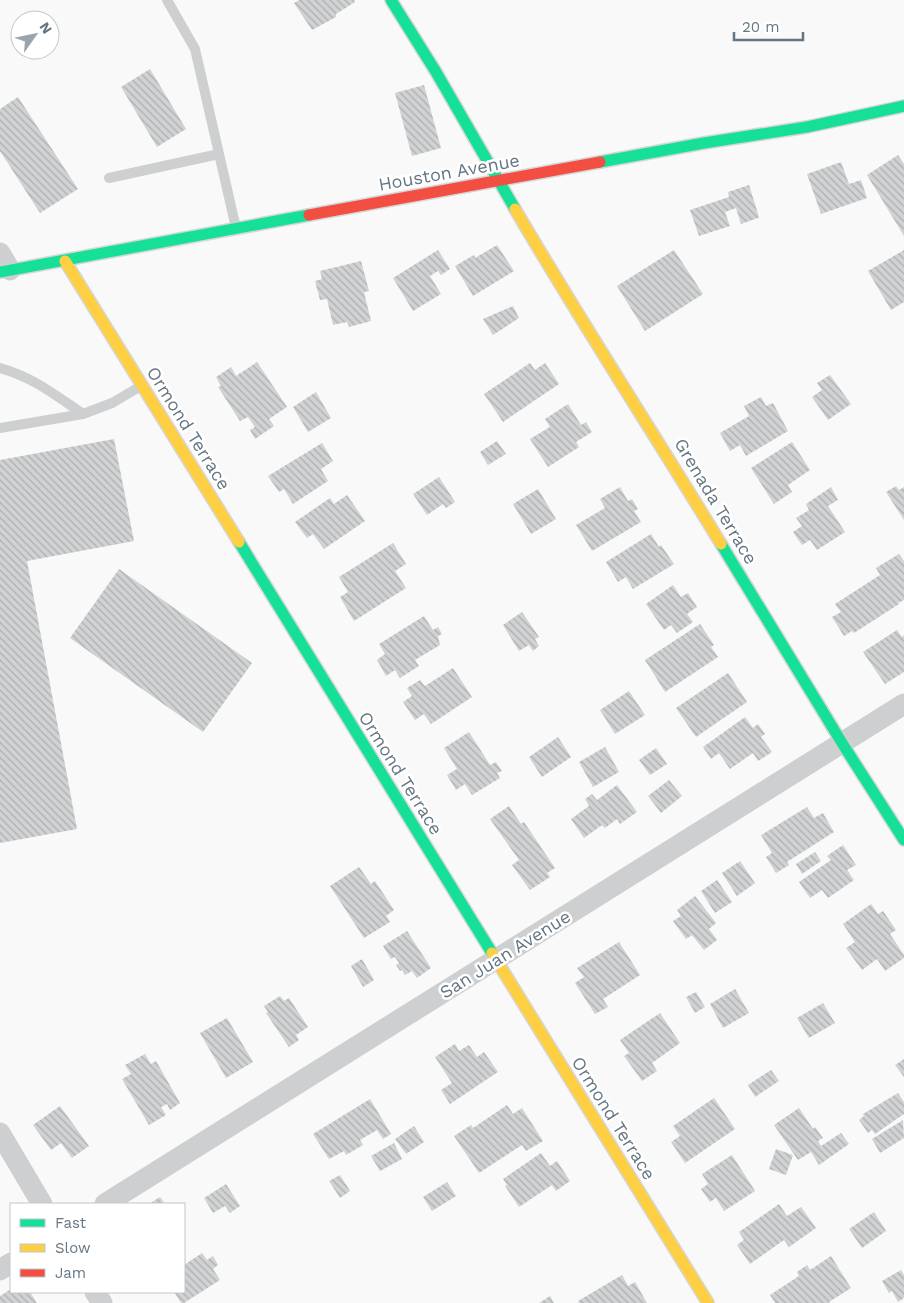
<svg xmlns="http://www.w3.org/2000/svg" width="904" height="1303" font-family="'Work Sans',sans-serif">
<defs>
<pattern id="building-back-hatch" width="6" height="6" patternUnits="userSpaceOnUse" patternTransform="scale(1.25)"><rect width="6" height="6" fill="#d0d2d3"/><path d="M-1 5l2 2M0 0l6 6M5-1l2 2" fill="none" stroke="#acafb1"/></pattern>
</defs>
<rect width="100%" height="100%" fill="#f9f9f9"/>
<path fill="url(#building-back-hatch)" d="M299 0H354L355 2 336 14V17L312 30 294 3Z
M150 69 186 129 157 147 121 87Z
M424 85 441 148 412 156 395 93Z
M18 97 78 189 40 213 0 151V109Z
M898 155 904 164V236L867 175Z
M841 162 849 184 861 180 867 198 821 214 807 174Z
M749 185 759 217 758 218 741 224 736 208 725 212 730 226 699 236 690 210 729 197 728 192Z
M497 245 514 271 473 296 455 266 474 255 475 258Z
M438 250 450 269 441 275 438 271 430 276 441 294 413 311 393 278Z
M674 250 703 294 645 331 617 286Z
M904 250V302L891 310 868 271Z
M361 261 369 291 364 292 371 321 349 327 347 322 333 325 327 299 320 300 315 281 322 279 320 271Z
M513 306 519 318 493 335 483 319Z
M257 362 287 407 269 419 274 426 255 439 250 430 255 427 248 417 240 421 218 387 221 386 216 377 231 367 236 376Z
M530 363 535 370 545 363 559 384 503 422 484 394Z
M830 375 851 404 828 420 812 397 822 390 817 383Z
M316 392 331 418 308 432 293 407Z
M761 397 766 406 773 403 788 431 746 456 740 445 730 451 720 433 749 416 744 406Z
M568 404 581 425 586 422 592 432 576 442 579 447 548 467 530 439 550 427 545 419Z
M114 439 134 541 27 561 77 829 0 843V460Z
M497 441 506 454 488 465 480 452Z
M792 442 810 470 788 485 792 492 774 504 751 468Z
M322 443 333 461 321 469 328 481 293 504 284 489 279 492 268 476Z
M439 477 455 502 446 508 443 504 427 515 413 494Z
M896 486 899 490 904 487V520L886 492Z
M620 487 628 501 632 499 638 509 634 511 641 522 592 551 576 525 605 508 600 499Z
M831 487 838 500 828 506 845 532 817 550 810 540 802 545 793 532 802 526 796 518 809 510 806 504Z
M538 489 556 519 531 534 513 504Z
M347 495 365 521 324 549 313 534 307 538 295 522 330 498 334 504Z
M651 534 659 547 661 545 674 564 633 589 626 577 618 582 606 562Z
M393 543 406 564 395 571 406 588 354 621 340 597 348 592 339 577Z
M899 554 904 561V600L898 603 899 604 854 633 852 631 844 636 832 617 841 612 835 604 880 575 876 568Z
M119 569 252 663 203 732 70 638Z
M673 585 681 597 688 593 697 607 687 614 693 622 677 633 671 625 664 630 646 604Z
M522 612 539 637 535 639 539 646 533 651 529 645 519 651 503 625Z
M424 616 433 630 438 627 442 634 438 636 440 645 415 660 419 666 400 678 395 670 386 676 377 660 385 654 379 644Z
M700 624 714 645 711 647 718 657 665 692 645 660Z
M897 630 902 637 904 635V672L885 684 863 652Z
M453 668 472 697 431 724 424 714 415 720 403 702 412 696 407 688 420 680 425 686Z
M728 673 747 702 696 737 676 708Z
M629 691 645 715 615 734 600 710Z
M745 717 753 728 758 724 765 734 761 737 772 752 758 761 753 753 730 769 719 753 711 759 703 747Z
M469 732 490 765 496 762 502 771 497 773 500 778 472 795 465 784 456 790 447 775 457 769 444 748Z
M558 737 571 757 542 777 529 757Z
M605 747 619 772 593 787 579 762Z
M656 748 667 764 650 775 639 760Z
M669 780 682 796 661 813 648 796Z
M617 785 637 812 620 824 617 819 605 828 602 825 584 838 571 819 589 806 585 799 592 794 597 800Z
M509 806 521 824 524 822 555 868 547 873 550 877 530 890 512 865 519 860 490 819Z
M807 807 814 818 823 813 834 832 787 862 789 865 776 873 766 857 772 853 761 835Z
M843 845 856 865 847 870 854 880 828 898 822 890 810 898 799 882 831 860 827 856Z
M815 852 821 861 802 874 796 864Z
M740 861 755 883 737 896 722 873Z
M359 867 371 884 375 881 394 910 386 916 390 922 364 938 330 886Z
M717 880 732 902 715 913 701 891Z
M695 896 716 923 709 929 717 940 704 950 692 935 686 939 673 921 681 916 677 910Z
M871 904 878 914 883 911 896 930 890 934 904 955V958L885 971 877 959 862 970 846 948 855 942 843 924Z
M407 931 431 968 417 978 412 971 405 975 402 970 400 971 396 965 399 963 395 957 391 959 383 946Z
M619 942 640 975 603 999 608 1007 595 1014 575 983 584 977 577 968Z
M362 959 374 980 363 987 351 966Z
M735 989 749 1013 723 1028 710 1004Z
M696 992 705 1007 695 1013 686 997Z
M280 996 284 1001 289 998 308 1027 296 1035 299 1040 289 1047 266 1013 268 1012 264 1006Z
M823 1003 835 1023 809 1038 797 1018Z
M660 1013 680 1043 652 1063 657 1071 642 1081 624 1056 629 1053 620 1040Z
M227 1018 253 1062 226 1078 200 1033Z
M455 1044 459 1051 469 1045 477 1057 484 1052 498 1072 450 1104 441 1090 452 1083 435 1057Z
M145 1054 151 1064 156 1061 180 1103 170 1110 167 1104 161 1107 166 1115 149 1125 122 1079 131 1074 125 1065Z
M904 1059V1077L895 1065Z
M771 1070 779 1081 755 1097 748 1085Z
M898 1093 904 1102V1114L875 1134 872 1130 868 1133 859 1120 864 1116 863 1114Z
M714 1098 735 1129 685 1163 671 1142 680 1136 673 1126Z
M370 1099 391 1134 383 1139 377 1130 360 1140 363 1145 346 1155 344 1151 329 1159 313 1134Z
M507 1105 513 1114 522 1108 543 1141 526 1151 522 1145 479 1173 454 1136 471 1125 473 1128Z
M60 1106 89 1146 72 1158 61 1143 51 1150 33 1125Z
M799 1108 813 1129 815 1127 823 1138 818 1141 821 1146 841 1133 849 1144 819 1165 811 1152 798 1160 774 1125Z
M903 1120 904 1138 880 1153 872 1139Z
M414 1126 424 1142 406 1154 395 1139Z
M394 1143 402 1159 380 1171 371 1156Z
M776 1149 793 1155 786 1175 769 1169Z
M541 1153 550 1166 557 1161 570 1181 556 1191 552 1185 519 1207 505 1186 507 1185 503 1179Z
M732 1155 755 1191 724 1211 716 1198 710 1202 701 1189 708 1184 702 1174Z
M340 1175 350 1191 340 1198 329 1181Z
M447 1182 456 1196 432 1211 423 1197Z
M226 1184 240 1206 230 1213 225 1206 213 1213 204 1198Z
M160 1197 165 1204H149Z
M779 1204 787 1216 801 1207 816 1228 789 1247 784 1240 750 1264 737 1245 744 1240 739 1232Z
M874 1212 886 1231 862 1248 849 1229Z
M202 1253 207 1260 213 1256 218 1265 213 1269 220 1280 184 1303H181L174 1292H184V1265Z
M831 1256 851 1288 829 1302 830 1303H775L770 1295 799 1276 797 1272 807 1265 810 1270Z
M901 1270 904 1275V1298L898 1302 892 1291 889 1293 882 1281Z
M622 1275 628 1286 635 1282 647 1303H579L578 1301Z
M11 1289V1292H30L37 1303H0V1296Z
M550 1296 554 1303H539Z"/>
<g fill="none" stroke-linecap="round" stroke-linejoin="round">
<g stroke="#d5d6d7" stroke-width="14">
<path id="fast" d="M391 0 436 72 515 209
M600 162 704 143 807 127 904 106
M0 272 309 215
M239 542 492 953
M721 544 842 743 904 840"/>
</g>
<g stroke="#d5d6d7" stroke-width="14">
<path id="slow" d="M515 209C581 322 653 432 721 544
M65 261 239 542
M492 953 708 1303"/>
</g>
<g stroke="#d5d6d7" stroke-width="14">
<path id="jam" d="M309 215 600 162"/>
</g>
<path stroke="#cecfd0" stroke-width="10" d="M167 0 195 49 236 228
M109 178 219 154
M0 368C33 377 55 395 83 414
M0 428 83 414 112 403 141 386"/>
<path stroke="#cecfd0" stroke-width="21" d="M0 253 10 270
M0 1133 42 1204
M105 1204 904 704
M0 1270 11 1263
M95 1292 102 1303"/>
<use href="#fast" stroke="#16e098" stroke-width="11"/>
<use href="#slow" stroke="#ffcf43" stroke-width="11"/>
<use href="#jam" stroke="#f24e42" stroke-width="11"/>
</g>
<g text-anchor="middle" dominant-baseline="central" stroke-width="5" stroke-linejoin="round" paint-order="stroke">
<g font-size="18" fill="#657683" stroke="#fff">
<text transform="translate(449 172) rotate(-10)">Houston Avenue</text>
<text transform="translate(189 428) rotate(58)">Ormond Terrace</text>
<text transform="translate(716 501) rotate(59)">Grenada Terrace</text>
<text transform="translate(401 773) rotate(58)">Ormond Terrace</text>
<text transform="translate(505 954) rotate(-32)">San Juan Avenue</text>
<text transform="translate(614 1118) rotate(58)">Ormond Terrace</text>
</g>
</g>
<rect x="10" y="1203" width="175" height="90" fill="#ffffff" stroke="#c1c8cd"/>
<rect x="20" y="1219" width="25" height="8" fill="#16e098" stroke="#c1c8cd"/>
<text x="55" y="1228" font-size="15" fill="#657683">Fast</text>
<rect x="20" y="1244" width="25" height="8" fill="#ffcf43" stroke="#c1c8cd"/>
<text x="55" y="1253" font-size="15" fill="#657683">Slow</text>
<rect x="20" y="1269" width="25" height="8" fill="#f24e42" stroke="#c1c8cd"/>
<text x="55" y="1278" font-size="15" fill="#657683">Jam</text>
<g transform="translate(35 35) rotate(57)"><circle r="24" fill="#ffffff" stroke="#c1c8cd"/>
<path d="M0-4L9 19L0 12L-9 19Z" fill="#99a4ac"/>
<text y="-8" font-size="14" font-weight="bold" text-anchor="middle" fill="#657683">N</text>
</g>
<path d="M734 32v8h69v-8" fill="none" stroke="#657683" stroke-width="2.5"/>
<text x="742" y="32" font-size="15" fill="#657683" stroke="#ffffff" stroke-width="4" paint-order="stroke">20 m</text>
</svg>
